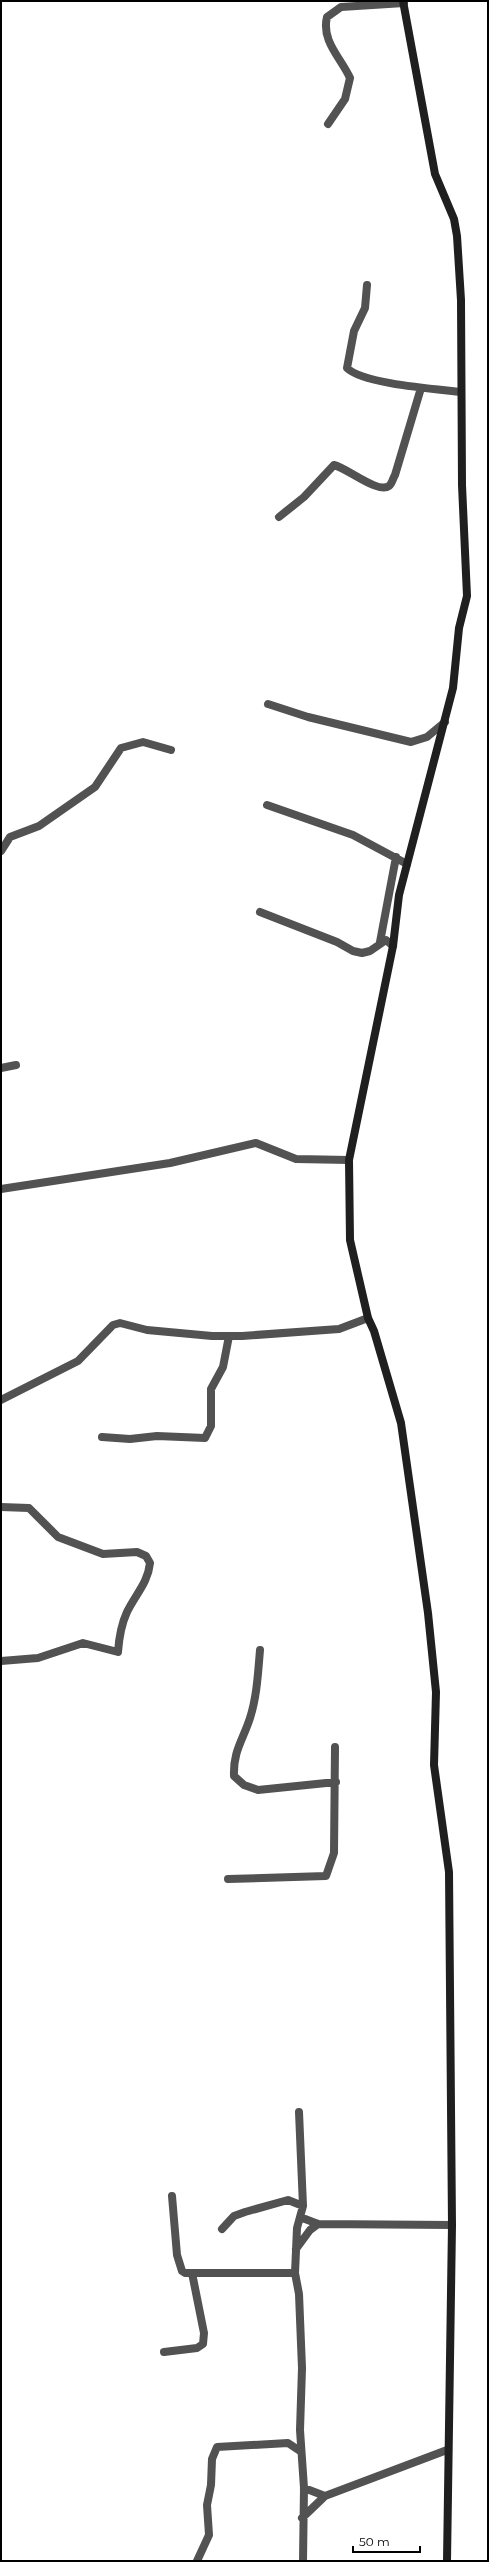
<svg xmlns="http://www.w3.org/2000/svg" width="489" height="2562" font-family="Montserrat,sans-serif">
<rect width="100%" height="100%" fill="#fff"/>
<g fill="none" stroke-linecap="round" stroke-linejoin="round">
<path stroke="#525252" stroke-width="8" d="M328 124 345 99 350 78C341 58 321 41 327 17L341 7 404 3
M367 285 365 308 354 331 347 368C363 384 436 389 461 392
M279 517 304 497 334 465C347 468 378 494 389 486 392 484 393 478 395 475L421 388
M268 704 308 717 411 742 427 737 445 722
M267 805 353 835 407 864
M1 851 10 837 39 826 95 787 121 748 143 742 171 750
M260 912 337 942 353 951 362 953 370 951 386 940 393 946
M380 942 396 857
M1 1068 16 1065
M1 1189 170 1163 256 1143 296 1159 349 1160
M1 1400 78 1361 113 1325 120 1323 147 1330 212 1336H242L339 1329 368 1318
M102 1437 130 1439 157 1436 205 1438 211 1426V1389L223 1367 229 1336
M1 1507 29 1508 58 1537 103 1554 137 1552 146 1556 150 1563C148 1583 135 1595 127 1612 121 1625 119 1638 118 1652L83 1643 38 1658 1 1661
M260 1650C258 1673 257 1696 250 1718 243 1740 233 1751 234 1776L244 1785 258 1790 336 1782
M228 1879 326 1876 334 1853 335 1747
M299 2112 303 2206 297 2228 295 2273 299 2294 302 2368 300 2430 304 2488 303 2561
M172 2196 177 2255 182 2271 185 2273H295
M300 2217 318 2224 452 2225
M222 2229 234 2216 245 2212 288 2200 303 2206
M296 2249 310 2230 318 2224
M164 2352 197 2348 203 2344 204 2333 192 2273
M304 2488 325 2496
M302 2518 325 2496 447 2450
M197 2561 209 2535 207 2505 211 2485 212 2459 217 2447 288 2443 300 2451"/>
<path stroke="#1f1f1f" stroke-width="8" d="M403 1 435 174 454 219 457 236 461 300 462 485 467 596 459 628 453 688 399 895 393 946 349 1160 350 1240 368 1318 374 1331 401 1423 428 1613 436 1692 434 1765 449 1872 452 2225 447 2561"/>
</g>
<rect width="489" height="2562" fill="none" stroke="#000000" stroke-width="4"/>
<path d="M353 2546v6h67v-6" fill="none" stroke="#000000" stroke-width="2"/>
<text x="359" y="2546" font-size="12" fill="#000000" stroke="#ffffff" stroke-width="3" paint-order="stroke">50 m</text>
</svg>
